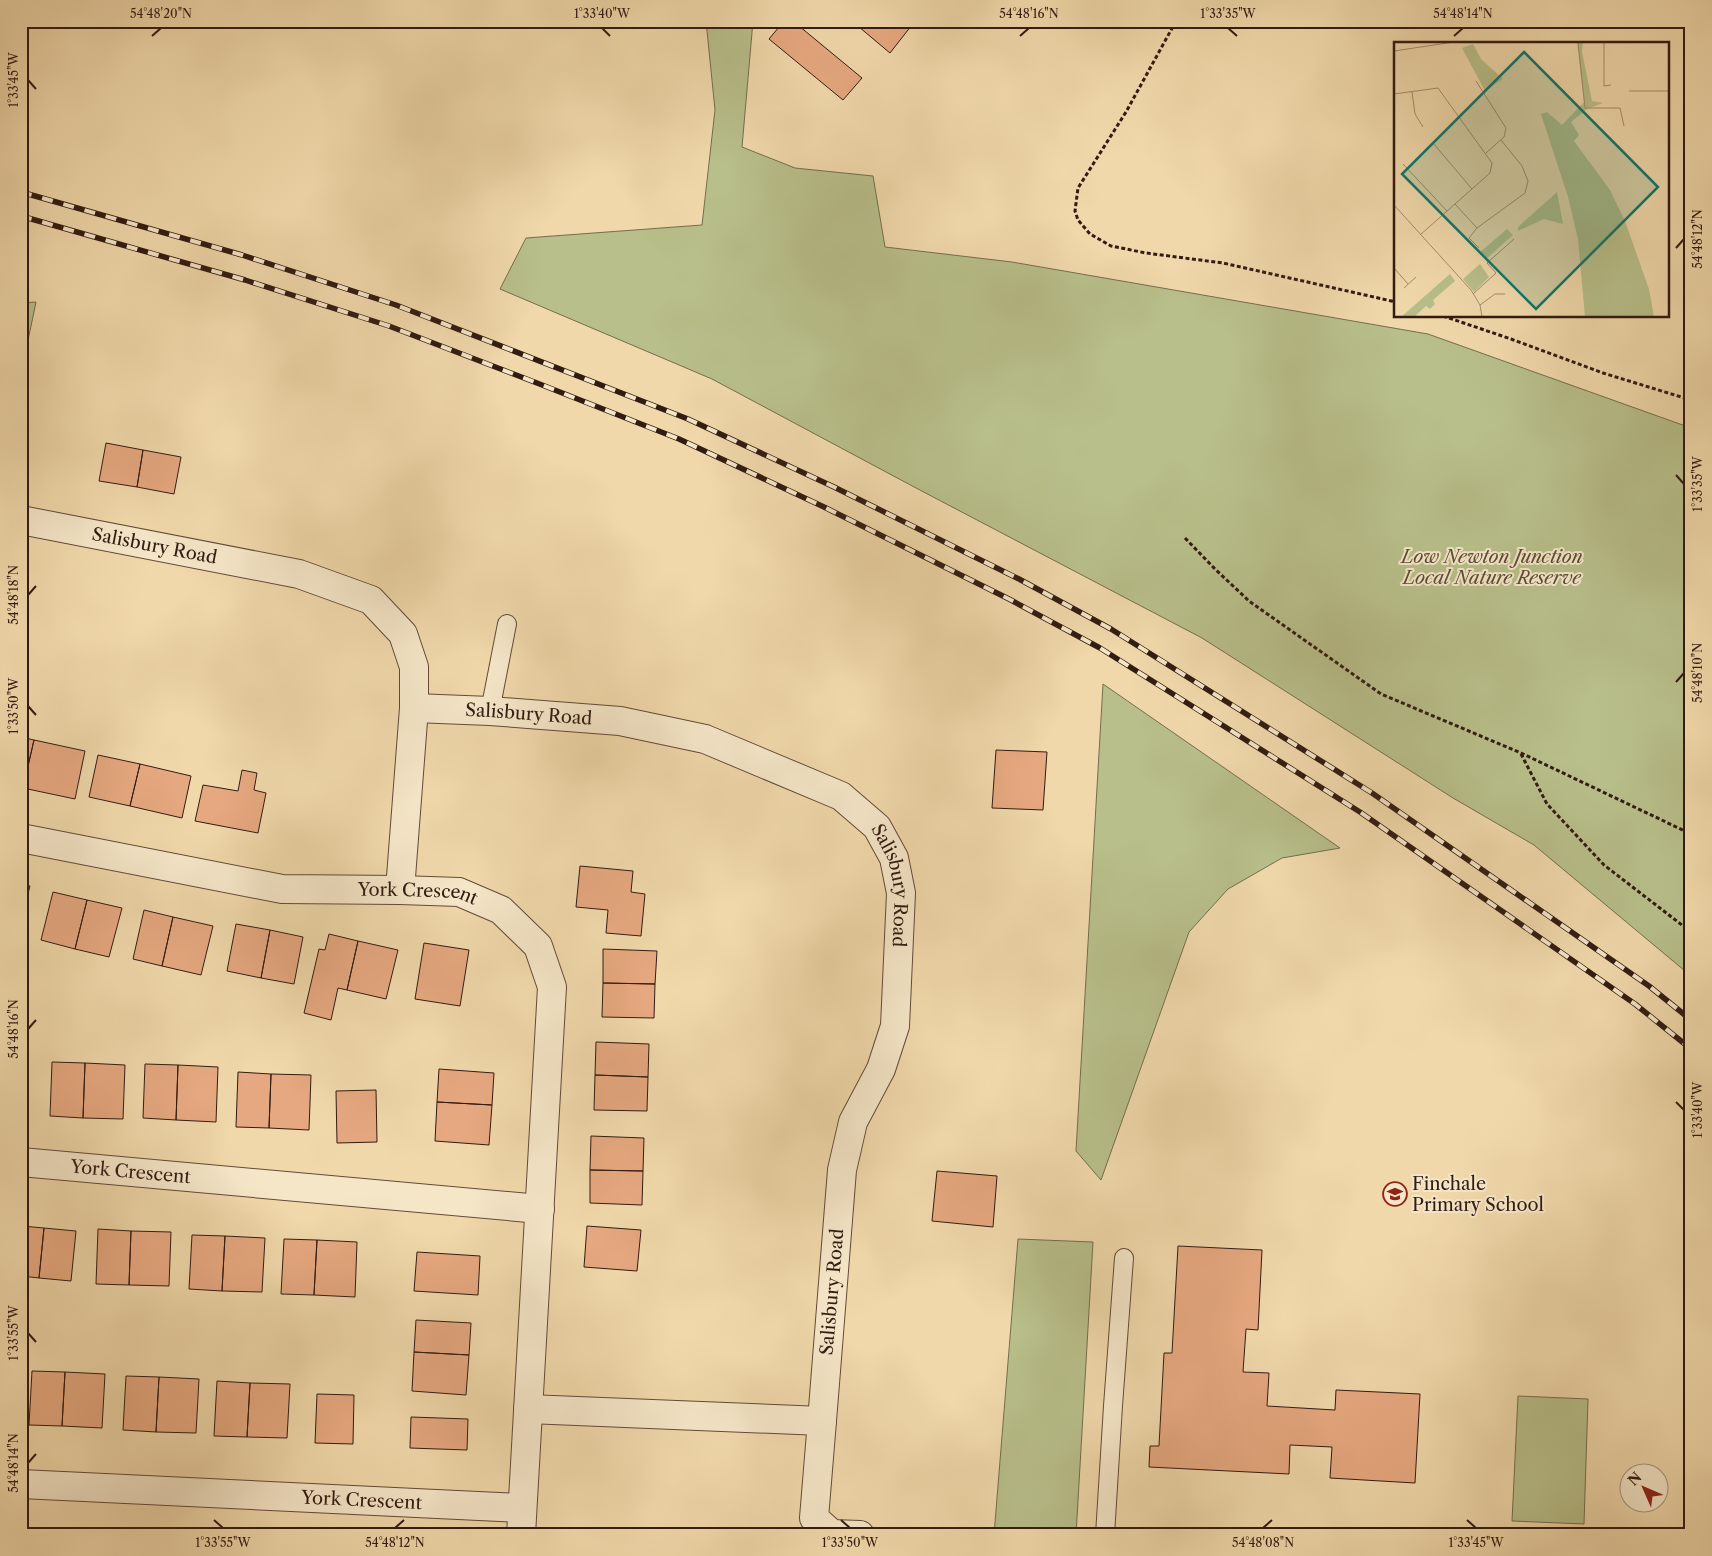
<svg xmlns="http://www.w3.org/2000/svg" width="1712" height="1556" font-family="'Libre Caslon Text',serif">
<rect width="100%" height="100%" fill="#f0d8aa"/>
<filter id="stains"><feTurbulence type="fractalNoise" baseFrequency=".004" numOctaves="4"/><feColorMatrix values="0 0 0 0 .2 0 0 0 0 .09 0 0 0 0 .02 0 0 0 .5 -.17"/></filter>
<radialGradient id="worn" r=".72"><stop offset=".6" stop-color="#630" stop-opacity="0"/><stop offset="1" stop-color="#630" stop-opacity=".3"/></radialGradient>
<path fill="#b8bf8a" stroke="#756d4e" d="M706 21H753L742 147 795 168 873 176 885 247 1012 262 1428 334 1691 428V976L1534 845 1453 798 1202 638 916 488 712 379 500 289 526 238 702 225 715 110Z
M36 302 21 374V303Z
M1103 684 1340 848 1282 858 1228 889 1189 932 1101 1180 1076 1151Z
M1018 1239 1093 1242 1076 1535H994Z
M1518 1396 1588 1399 1584 1524 1512 1521Z"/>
<path fill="#e6a880" stroke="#321b12" d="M784 21H793L862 78 843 100 769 39Z
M864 21H915L890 53 859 27Z
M106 443 143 450 137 487 99 481Z
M143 450 181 457 174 494 137 487Z
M21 737 34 740 23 788H21Z
M34 740 85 751 75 799 23 788Z
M996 750 1047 752 1043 810 992 808Z
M98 755 140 764 130 806 89 797Z
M140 764 191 776 182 818 130 806Z
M242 770 257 773 254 790 266 793 258 833 195 821 203 785 238 791Z
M580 866 633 871 631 892 645 894 641 936 606 933 608 910 576 907Z
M21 884 30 886 21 920Z
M53 892 87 900 75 949 41 940Z
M87 900 122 908 109 957 75 949Z
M144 910 173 917 162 966 133 959Z
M173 917 213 926 201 975 162 966Z
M236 924 270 930 261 978 227 971Z
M270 930 303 937 294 984 261 978Z
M329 934 358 941 347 990 338 988 331 1020 304 1013 319 949 325 950Z
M358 941 398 950 386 999 347 990Z
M424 943 469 950 460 1006 415 999Z
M603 949 657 951 655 984 603 983Z
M603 983 655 984 654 1018 602 1017Z
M21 1036H26V1087H21Z
M596 1042 649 1044 648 1077 595 1075Z
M52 1062 85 1063 83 1118 50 1116Z
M85 1063 125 1065 123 1119 83 1118Z
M145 1064 178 1065 176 1120 143 1118Z
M178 1065 218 1067 216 1122 176 1120Z
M439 1069 494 1073 492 1105 437 1102Z
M238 1072 271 1074 269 1128 236 1127Z
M271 1074 311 1075 309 1130 269 1128Z
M595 1075 648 1077 647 1111 594 1110Z
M376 1090 377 1142 337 1143 336 1091Z
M437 1102 492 1105 489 1145 435 1141Z
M591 1136 644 1138 643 1171 590 1170Z
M590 1170 643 1171 642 1205 590 1203Z
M937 1171 997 1176 993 1227 932 1221Z
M21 1226 44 1228 39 1278 21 1276Z
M587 1226 641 1230 637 1271 584 1267Z
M44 1228 76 1231 71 1281 39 1278Z
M98 1229 131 1231 129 1285 96 1284Z
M131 1231 171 1232 169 1286 129 1285Z
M192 1235 225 1236 222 1291 189 1289Z
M225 1236 265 1238 262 1292 222 1291Z
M284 1239 317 1240 314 1295 281 1294Z
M317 1240 357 1242 355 1297 314 1295Z
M1178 1246 1262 1250 1258 1330 1246 1329 1243 1372 1269 1373 1267 1406 1335 1410 1336 1390 1420 1394 1415 1483 1330 1478 1332 1447 1290 1445 1289 1474 1149 1467 1150 1446H1159L1164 1353H1172Z
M417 1252 480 1256 478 1295 414 1291Z
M416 1320 471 1323 469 1355 414 1352Z
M414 1352 469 1355 466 1395 412 1391Z
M32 1371 65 1372 62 1426 29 1425Z
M65 1372 105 1374 102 1428 62 1426Z
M126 1376 159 1377 156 1432 123 1430Z
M159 1377 199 1379 196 1433 156 1432Z
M217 1381 250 1383 247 1437 214 1436Z
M250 1383 290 1384 287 1438 247 1437Z
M317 1394 354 1395 353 1444 315 1443Z
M411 1417 468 1419 467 1450 410 1448Z"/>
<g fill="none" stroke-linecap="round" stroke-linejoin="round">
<g stroke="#624a38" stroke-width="20">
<path id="lane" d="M490 711 507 624
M1105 1535 1113 1406 1124 1258"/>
</g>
<g stroke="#624a38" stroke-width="30">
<g id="street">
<path id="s1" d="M21 520 299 574 371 600 403 634 414 667V708L400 890"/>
<path id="s2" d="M414 708 490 711 620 721 705 739 841 796 877 827 894 858 901 893 895 1026 881 1069 853 1122 842 1170 822 1421 528 1409"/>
<path id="s3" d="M21 838 282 889 400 890 459 892 501 910 538 946 552 987 521 1535"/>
<path id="s4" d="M21 1162 540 1209"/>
<path d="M822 1421 814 1518 832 1534 860 1535"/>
<path id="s5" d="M21 1484 522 1508"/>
</g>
</g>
<path stroke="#321b12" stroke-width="3" stroke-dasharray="4 2.5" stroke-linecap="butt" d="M1176 21 1126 112 1078 188 1075 211 1078 220 1090 234 1111 246 1146 253 1223 263 1396 302
M1443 316 1511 339 1603 373 1691 400
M1185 538 1215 569 1249 601 1381 694 1521 753 1691 834
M1521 754 1547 804 1604 865 1691 932"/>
<use href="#lane" stroke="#f5e6c8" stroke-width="18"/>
<use href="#street" stroke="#f5e6c8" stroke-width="28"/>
<g stroke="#321b12" stroke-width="5.5">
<path id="rail" d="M21 192 242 255 396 305 688 419 834 487 1019 579 1111 629 1372 793 1649 986 1691 1020
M21 216 245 280 389 326 537 383 679 439 824 507 1009 599 1100 648 1360 812 1635 1004 1691 1049"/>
</g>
<use href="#rail" stroke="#f5e6c8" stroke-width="4" stroke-dasharray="11" stroke-linecap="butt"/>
</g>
<path fill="none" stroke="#321b12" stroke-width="2" d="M602 28 610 36M1228 28 1237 36M152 36 161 28M1020 36 1029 28M1454 36 1463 28M28 80 36 89M1676 248 1684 239M1676 475 1684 484M28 595 36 586M1676 682 1684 673M28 706 36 715M28 1029 36 1020M1676 1102 1684 1110M28 1333 36 1342M28 1463 36 1454M214 1520 223 1528M841 1520 850 1528M1467 1520 1476 1528M395 1528 404 1520M1263 1528 1272 1520"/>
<defs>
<g id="school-ring" transform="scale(1.25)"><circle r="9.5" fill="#f5e6c8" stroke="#8f2418" stroke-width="1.5"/><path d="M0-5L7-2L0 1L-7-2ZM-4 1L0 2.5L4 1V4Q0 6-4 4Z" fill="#8f2418"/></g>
</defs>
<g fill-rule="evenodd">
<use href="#school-ring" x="1395" y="1194"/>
</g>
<g text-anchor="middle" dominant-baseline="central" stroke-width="4" stroke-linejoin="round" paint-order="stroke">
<g font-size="18" fill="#321b12" stroke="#f5e6c8">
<text stroke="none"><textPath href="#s1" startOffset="136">Salisbury Road</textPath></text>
<text stroke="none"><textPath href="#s2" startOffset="115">Salisbury Road</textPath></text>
<text stroke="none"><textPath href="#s2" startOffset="550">Salisbury Road</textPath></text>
<text stroke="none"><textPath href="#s3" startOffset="402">York Crescent</textPath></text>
<text stroke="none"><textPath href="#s4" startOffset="110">York Crescent</textPath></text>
<text transform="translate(832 1292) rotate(-85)">Salisbury Road</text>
<text stroke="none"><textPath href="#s5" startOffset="341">York Crescent</textPath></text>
</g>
<g font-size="18" font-style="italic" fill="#5a4c36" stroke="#f5e6c8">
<text x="1492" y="557">Low Newton Junction<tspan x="1492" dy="21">Local Nature Reserve</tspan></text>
</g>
<g font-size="18" fill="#321b12" stroke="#f5e6c8" text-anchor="start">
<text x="1412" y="1184">Finchale<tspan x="1412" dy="21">Primary School</tspan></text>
</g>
</g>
<g transform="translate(1394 42)">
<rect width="275" height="275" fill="#f0d8aa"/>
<path d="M183 0H195L189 1 188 10 198 59 209 61 193 67 177 80 185 93 180 99 216 148 231 179 255 247 260 275H191L184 197 174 155 147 72 153 70 168 83 190 60ZM79 2 87 17 109 37 91 49 68 6ZM163 150 169 182 150 177 124 189V185ZM113 187 119 193 92 217 85 211ZM86 222 95 235 80 250 69 237ZM56 232 61 239 39 258 41 262 36 267 32 264 20 275H7Z" fill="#b8bf8a"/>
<path fill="none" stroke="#a48c6d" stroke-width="1" d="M184 0 191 66H226L230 84M210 0V44L217 43M0 9 60 0M82 39 112 86 110 95 92 111M235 49H275M18 50 21 72 29 85M0 52 44 46 98 121 96 131 26 193M39 101 78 147M9 122 53 169M61 162 83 186 131 151 134 139 128 124 107 98M0 163 77 248 86 263 88 275M83 186 75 196 85 206M0 226 14 242M10 246 22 235M79 252 102 231 93 221 120 197M86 263 101 252H111"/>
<path fill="#0f766e" fill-opacity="0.15" stroke="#0f766e" stroke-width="2.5" d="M130 10 264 145 142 267 8 132Z"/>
<rect width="275" height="275" fill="none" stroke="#321b12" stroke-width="2.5"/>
</g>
<rect width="1712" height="1556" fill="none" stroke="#f0d8aa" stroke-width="55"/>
<g transform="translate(1644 1488) rotate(315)"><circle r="24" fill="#f5e6c8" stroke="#a7957f"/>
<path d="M0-4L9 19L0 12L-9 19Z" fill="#8f2418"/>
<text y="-8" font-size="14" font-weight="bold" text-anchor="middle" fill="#321b12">N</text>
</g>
<rect x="28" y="28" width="1656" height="1500" fill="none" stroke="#321b12" stroke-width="2"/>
<g font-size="12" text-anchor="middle" fill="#321b12">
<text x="161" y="18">54°48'20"N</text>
<text x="602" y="18">1°33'40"W</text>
<text x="1029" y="18">54°48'16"N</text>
<text x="1228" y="18">1°33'35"W</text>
<text x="1463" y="18">54°48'14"N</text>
<text transform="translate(14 80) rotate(-90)" y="4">1°33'45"W</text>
<text transform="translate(1698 239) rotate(-90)" y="4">54°48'12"N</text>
<text transform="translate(1698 484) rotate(-90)" y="4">1°33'35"W</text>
<text transform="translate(14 595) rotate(-90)" y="4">54°48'18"N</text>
<text transform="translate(1698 673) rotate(-90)" y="4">54°48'10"N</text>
<text transform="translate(14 706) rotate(-90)" y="4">1°33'50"W</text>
<text transform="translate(14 1029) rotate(-90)" y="4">54°48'16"N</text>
<text transform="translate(1698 1110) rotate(-90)" y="4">1°33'40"W</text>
<text transform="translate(14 1333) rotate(-90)" y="4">1°33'55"W</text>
<text transform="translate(14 1463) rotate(-90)" y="4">54°48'14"N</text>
<text x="223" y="1547">1°33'55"W</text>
<text x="395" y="1547">54°48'12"N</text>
<text x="850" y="1547">1°33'50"W</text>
<text x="1263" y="1547">54°48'08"N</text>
<text x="1476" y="1547">1°33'45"W</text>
</g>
<rect width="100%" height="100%" filter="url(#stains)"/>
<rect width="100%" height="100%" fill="url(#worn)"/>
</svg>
